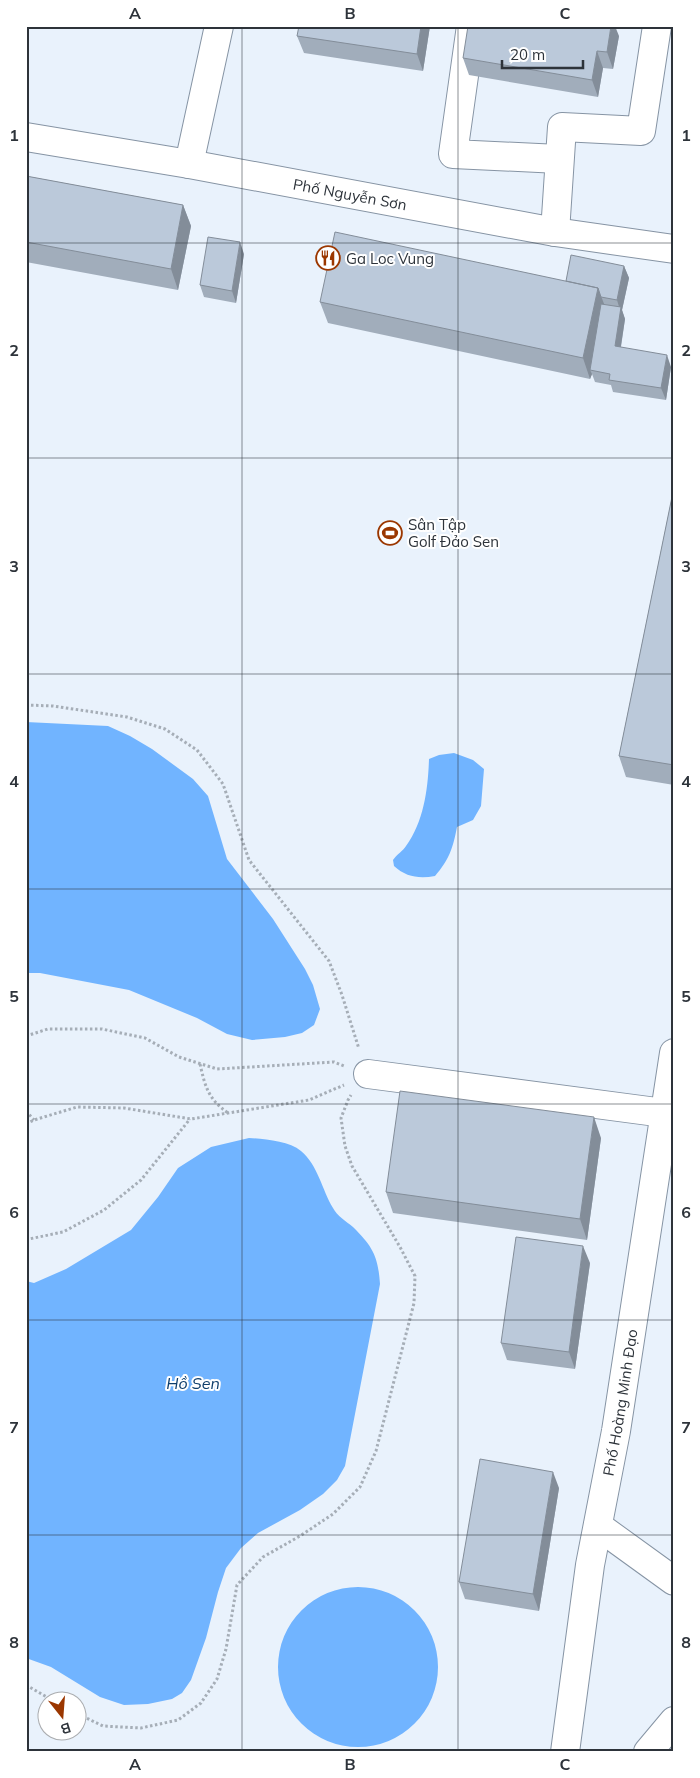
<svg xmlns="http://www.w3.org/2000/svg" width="700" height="1778" font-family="Mulish,sans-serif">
<rect width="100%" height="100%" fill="#e9f2fc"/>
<path fill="#71b4ff" d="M26 722 108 726 130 736 152 749 193 779 208 796 227 859 273 919 305 969 313 985 320 1009 314 1025 302 1033 285 1037 252 1040 227 1034 197 1018 129 990 40 973H26Z
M454 753 473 760 484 769 481 806 473 820 457 827C453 848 449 860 435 876 419 879 406 877 394 866L393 860C397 854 403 851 406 846 424 821 428 789 429 759L439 755Z
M249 1138C265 1139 289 1141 301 1151 318 1165 322 1190 333 1208 337 1216 346 1221 353 1227 373 1247 378 1256 380 1284L345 1466 337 1480 323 1494 300 1510 258 1533 241 1548 226 1568 218 1592 206 1638 191 1680 182 1693 172 1699 148 1704 124 1705 100 1697 51 1667 26 1658V1281L34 1283 66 1269 131 1230 158 1197 178 1168 211 1147Z
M278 1667a80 80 0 1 1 160 0a80 80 0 1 1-160 0Z"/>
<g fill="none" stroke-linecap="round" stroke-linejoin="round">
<g stroke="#8694a4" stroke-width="30">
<g id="minor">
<path d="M471 26 453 154 559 159"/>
<path id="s1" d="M26 137 189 164 555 232 674 249"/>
<path d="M189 164 219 26"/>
<path d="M555 232 562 127 641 131 657 26"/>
<path d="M368 1074 664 1113"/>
<path d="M598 1526 674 1581"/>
<path id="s2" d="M565 1752 590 1565 616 1431 674 1053"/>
<path d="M648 1752 674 1721"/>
</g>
</g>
<path stroke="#a6aeb7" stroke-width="3" stroke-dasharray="2.5 2.5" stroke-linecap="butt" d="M26 705 53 706 127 717 165 729 197 750 223 784 249 860 329 961 342 995 359 1049
M26 1036 48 1029H102L145 1038 179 1057 217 1069 334 1062 344 1066
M200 1064C205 1086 208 1099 228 1113
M26 1111 34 1120
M26 1124 34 1120 77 1107 124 1108 191 1119 309 1100 344 1085
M26 1238 29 1239 63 1232 104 1210 141 1180 190 1119
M26 1685 52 1700
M78 1714 103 1726 141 1728 178 1720 201 1703 217 1679 226 1649 237 1585 263 1557 300 1536 333 1514 360 1487 376 1451 414 1303 415 1276 400 1247 352 1166 345 1146 341 1118 348 1100 351 1095"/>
<use href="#minor" stroke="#fff" stroke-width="28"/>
</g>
<path fill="#a1adbb" d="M430 26 423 71 304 53 297 36Z
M619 36 613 69 603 68 598 97 469 75 463 58Z
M26 176 183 205 191 226 178 290 26 262Z
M244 254 236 303 204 297 200 285Z
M624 266 629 278 622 310 625 319 621 347 671 367 666 400 613 392 611 385 595 382 592 374 590 379 328 323 320 302 566 281Z
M674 487V785L626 777 619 756Z
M601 1138 587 1240 393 1213 386 1192Z
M590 1263 575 1369 507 1360 501 1343Z
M559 1488 539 1611 465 1599 459 1582Z"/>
<path fill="#838d99" d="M421 26H430L423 71 417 54Z
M611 26H615L619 36 613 69 607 52Z
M597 51 603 68 598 97 592 80Z
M183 205 191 226 178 290 171 269Z
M240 242 244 254 236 303 232 291Z
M624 266 629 278 622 310 625 319 619 358 615 346 620 310 617 300Z
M598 288 606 309 590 370 592 374 590 379 583 358Z
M667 355 671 367 666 400 661 388Z
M594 1117 601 1138 587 1240 580 1219Z
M583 1246 590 1263 575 1369 569 1352Z
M553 1472 559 1488 539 1611 533 1594Z"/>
<path fill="#bbc9da" stroke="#838d99" d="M299 26H421L417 54 297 36Z
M468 26H611L607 52 597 51 592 80 463 58Z
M26 176 183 205 171 269 26 242Z
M335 232 598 288 583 358 320 302Z
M208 237 240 242 232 291 200 285Z
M571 255 624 266 617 300 601 297 598 288 566 281Z
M601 304 621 307 615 346 667 355 661 388 609 380 610 374 590 370Z
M674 487V765L619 756Z
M400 1091 594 1117 580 1219 386 1192Z
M516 1237 583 1246 569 1352 501 1343Z
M480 1459 553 1472 533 1594 459 1582Z"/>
<path fill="none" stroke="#2d333a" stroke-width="1" stroke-opacity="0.55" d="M242 26V1752M458 26V1752M26 243H674M26 458H674M26 674H674M26 889H674M26 1104H674M26 1320H674M26 1535H674"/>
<defs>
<g id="restaurant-ring" transform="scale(1.25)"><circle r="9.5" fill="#fff" stroke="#9b3700" stroke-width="1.5"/><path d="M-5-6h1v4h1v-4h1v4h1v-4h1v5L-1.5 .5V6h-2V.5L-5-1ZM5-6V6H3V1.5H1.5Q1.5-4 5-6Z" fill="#9b3700"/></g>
<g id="stadium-ring" transform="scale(1.25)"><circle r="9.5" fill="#fff" stroke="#9b3700" stroke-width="1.5"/><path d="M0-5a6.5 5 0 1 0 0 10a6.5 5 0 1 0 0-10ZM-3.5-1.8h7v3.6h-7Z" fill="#9b3700"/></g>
</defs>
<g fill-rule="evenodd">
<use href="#restaurant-ring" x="328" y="258"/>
<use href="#stadium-ring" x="390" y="533"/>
</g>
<g text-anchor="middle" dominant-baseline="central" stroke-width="4" stroke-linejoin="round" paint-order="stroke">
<g font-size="15" fill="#2d333a" stroke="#fff">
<text stroke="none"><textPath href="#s1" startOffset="329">Phố Nguyễn Sơn</textPath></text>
<text stroke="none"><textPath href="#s2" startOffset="354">Phố Hoàng Minh Đạo</textPath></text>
</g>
<g font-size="15" fill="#2d333a" stroke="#fff" text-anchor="start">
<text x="346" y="258">Ga Loc Vung</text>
<text x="408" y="524">Sân Tập<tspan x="408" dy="17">Golf Đảo Sen</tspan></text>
</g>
<g font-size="16" font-style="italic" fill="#0e3e6c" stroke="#fff">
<text x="193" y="1383">Hồ Sen</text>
</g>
</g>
<rect width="700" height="1778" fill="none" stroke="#ffffff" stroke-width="55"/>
<g transform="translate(62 1716) rotate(163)"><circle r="24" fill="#ffffff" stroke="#abadb0"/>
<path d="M0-4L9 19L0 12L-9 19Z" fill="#9b3700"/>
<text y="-8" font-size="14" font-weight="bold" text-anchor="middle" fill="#2d333a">B</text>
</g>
<path d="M502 60v8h81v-8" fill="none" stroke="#2d333a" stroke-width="2.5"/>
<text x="510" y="60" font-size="15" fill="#2d333a" stroke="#ffffff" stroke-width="4" paint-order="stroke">20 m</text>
<rect x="28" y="28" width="644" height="1722" fill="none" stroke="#2d333a" stroke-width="2"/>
<g font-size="16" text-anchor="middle" font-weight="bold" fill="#2d333a">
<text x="135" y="19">A</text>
<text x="350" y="19">B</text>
<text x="565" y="19">C</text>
<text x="14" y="141">1</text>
<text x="686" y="141">1</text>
<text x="14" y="356">2</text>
<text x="686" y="356">2</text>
<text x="14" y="572">3</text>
<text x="686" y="572">3</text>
<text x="14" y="787">4</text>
<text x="686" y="787">4</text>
<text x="14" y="1002">5</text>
<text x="686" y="1002">5</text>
<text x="14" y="1218">6</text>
<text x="686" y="1218">6</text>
<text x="14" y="1433">7</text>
<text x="686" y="1433">7</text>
<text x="14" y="1648">8</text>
<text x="686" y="1648">8</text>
<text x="135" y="1770">A</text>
<text x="350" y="1770">B</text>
<text x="565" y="1770">C</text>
</g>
</svg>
